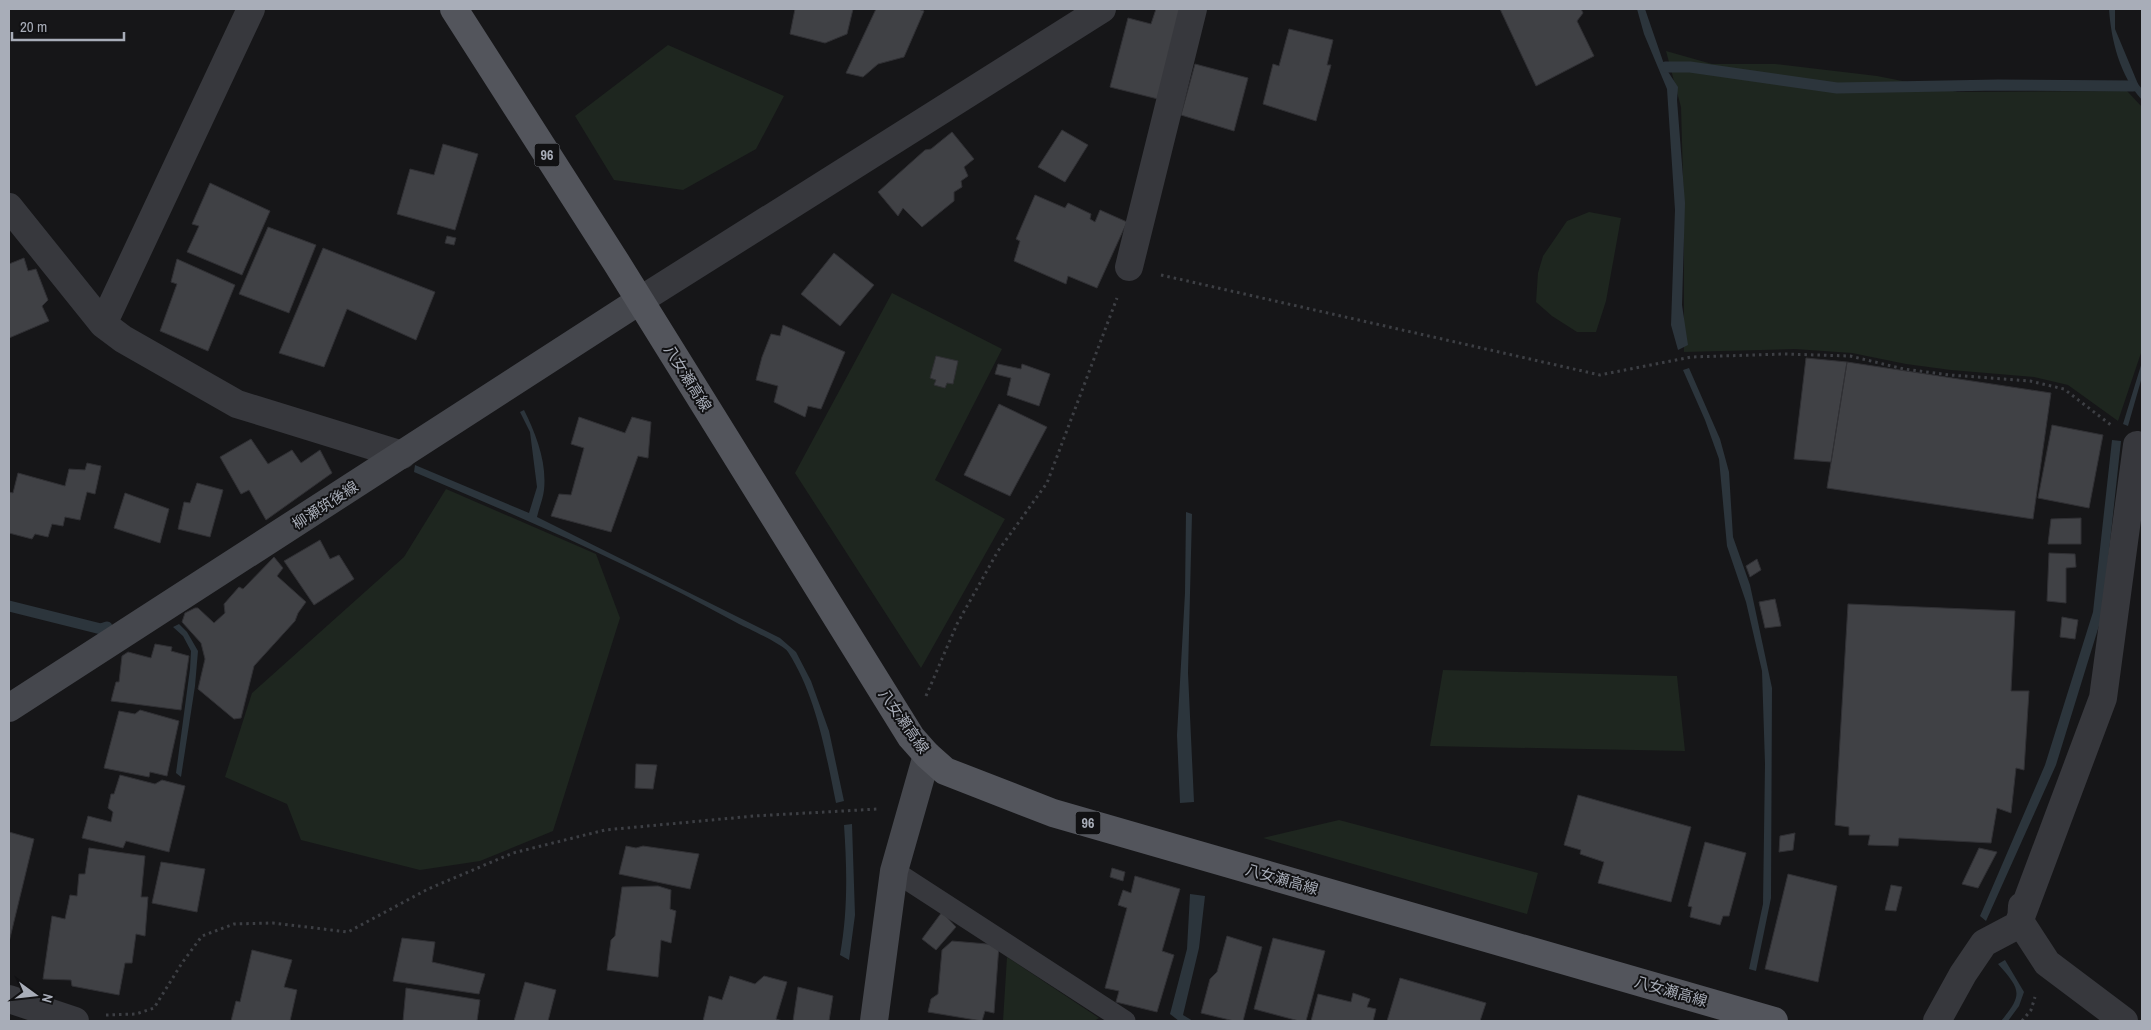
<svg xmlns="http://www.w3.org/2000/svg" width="2151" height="1030" font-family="'Archivo Narrow','Noto Sans JP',sans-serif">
<rect width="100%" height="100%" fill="#161618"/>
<path fill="#1e261f" d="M668 45 784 96 756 149 683 190 614 180 575 116Z
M1666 51 1712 64H1775L1877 76 1958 92 2127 91 2142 107V350L2118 421 2068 385 2034 377 1951 370 1906 364 1852 353 1795 349 1684 352V213L1681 107Z
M1589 212 1621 218 1606 301 1596 332H1577L1552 316 1536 302 1538 273 1543 256 1567 221Z
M892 293 1002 349 935 480 1005 519 921 668 795 473Z
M446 489 596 554 620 618 553 831 480 861 420 870 301 840 287 804 225 777 252 693 404 557Z
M1443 670 1677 676 1685 751 1430 746Z
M1339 820 1538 873 1527 914 1263 838Z
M1007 957 1099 1018 1094 1021H1003Z"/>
<path fill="#2c353c" d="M1637 9H1645L1665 67 1678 87 1677 100 1685 203 1682 305 1688 345 1678 350 1671 325 1675 210 1667 89 1644 34Z
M2109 9H2115V29L2138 84 2142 89V100C2120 76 2111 40 2109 9Z
M2142 362V377L2128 426 2123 424Z
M1689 368 1720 439 1729 472 1733 537 1750 585 1772 688 1771 898 1756 971 1749 969 1763 904 1765 764 1762 671 1746 602 1727 546 1719 459 1705 420 1683 370Z
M524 410C536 434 547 462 544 490 543 499 539 508 537 517L780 638 796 652 811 681 829 731 844 801 836 803C826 754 816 695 788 652 784 645 749 629 739 624 634 566 525 519 414 472L415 465 529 513 537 487 530 432 520 412Z
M2112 440 2121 441 2102 616 2056 765 1986 921 1980 916 2045 765 2093 612Z
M1186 512 1192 514 1188 673 1194 802 1180 803 1177 735 1185 593Z
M179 624 187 632 198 651 195 686 181 777 176 773 190 669 191 651 183 636 173 627Z
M852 824 855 915 849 960 840 955C848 911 847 869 844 825Z
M1190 894 1205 896 1199 948 1183 1015 1193 1021H1179L1170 1014 1187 949Z
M2005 960 2024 992 2019 1006 2008 1021H2001C2024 994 2020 989 1998 964Z"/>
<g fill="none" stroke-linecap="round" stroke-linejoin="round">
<path stroke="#2c353c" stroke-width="11" d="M1665 67H1690L1837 88 1998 85 2133 86
M9 606 101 629 107 627"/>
</g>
<path fill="#404145" stroke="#303034" d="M795 9H853L847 34 825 43 790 34Z
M876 9H918L924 11 904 57 878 64 863 77 846 73Z
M1156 9H1182L1158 99 1110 87 1128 18 1151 24Z
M1500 9H1581L1583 13 1577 21 1594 56 1536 86Z
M1289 29 1333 40 1327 65H1331L1316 121 1263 104 1273 64 1279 66Z
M1195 64 1248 78 1234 131 1181 115Z
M1062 130 1088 145 1065 182 1038 167Z
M952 132 974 159 964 167 968 176 961 181 962 187 954 192V201L922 227 903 208 898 216 878 192 925 150 931 149Z
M443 144 478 154 455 230 397 214 410 169 434 175Z
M210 183 270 211 242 275 187 252 199 226 192 224Z
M1035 195 1065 208 1068 203 1091 214 1090 219 1095 222 1100 210 1127 222 1097 288 1068 276 1066 284 1014 261 1020 241 1016 239Z
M268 227 316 245 289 313 239 294Z
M447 236 456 238 454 245 445 243Z
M323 248 435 292 416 340 347 309 324 367 279 353Z
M834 253 874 285 840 326 801 294Z
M24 258 28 271 36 269 48 300 42 306 49 321 9 338V264Z
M177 259 235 285 208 351 160 331 177 284 171 282Z
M783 325 845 352 821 409 808 406 805 417 774 402 778 386 756 380 762 357 771 334 780 336Z
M936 356 958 361 953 384 947 383 945 388 934 385 936 380 930 378Z
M1806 358 1847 362 1831 462 1794 459Z
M1847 362 2051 393 2033 519 1827 488Z
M998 364 1021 369 1022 364 1050 374 1039 406 1007 395 1011 378 995 374Z
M999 404 1047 427 1010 496 964 475Z
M579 417 625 433 632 417 651 422 648 458 638 456 611 532 551 516 559 494 571 495 584 448 571 444Z
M2052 425 2103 435 2089 508 2038 498Z
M251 439 268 464 292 450 301 463 320 450 332 473 266 520 249 490 241 494 220 457Z
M87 463 101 466 95 494 87 492 80 520 65 517 63 526 52 524 48 537 35 534 32 539 9 533V492L13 493 18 473 65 486 69 469 85 470Z
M197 483 223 490 210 537 178 529 184 502 190 503Z
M125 493 169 509 160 543 114 528Z
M2081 518V544H2048L2051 519Z
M320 540 330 559 339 555 354 579 314 605 284 561Z
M2049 553 2075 554 2076 567 2066 568V603L2047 601Z
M274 557 283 568 277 576 306 602 298 613 295 621 254 666 241 718 234 719 198 689 205 659 201 643 182 622 185 613 195 608H198L214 623 225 613 224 604 239 587 243 589Z
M1757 559 1761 570 1750 577 1746 566Z
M1775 599 1781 626 1765 628 1759 602Z
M1848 604 2015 611 2011 691H2029L2024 770 2016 768 2011 813 1997 808 1991 843 1899 838 1898 846 1868 845 1870 835H1849V827L1835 825Z
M2062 617 2078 620 2075 639 2060 637Z
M155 644 172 647 171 651 189 656 181 710 111 701 116 682H119L122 656 128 652 151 658Z
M140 710 179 721 167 776 150 772 149 777 104 768 119 711 135 714Z
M636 764 657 765 653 789 635 788Z
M120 775 155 784 162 780 185 786 169 852 126 841 123 848 82 838 88 816 111 822 113 812 108 808 111 794H114Z
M1578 795 1691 827 1671 902 1598 883 1604 862 1580 854 1581 850 1564 845Z
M9 832 34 839 9 942Z
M1795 833 1793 850 1779 852 1780 836Z
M1705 842 1746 853 1729 916H1723L1720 925 1690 917 1692 907 1688 906Z
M626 846 636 848 643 846 699 854 690 889 619 874Z
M89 848 145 856 141 897H148L145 936 136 934 132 963H125L119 995 72 986 71 980 43 979 52 916 65 919 70 895 77 896 79 874H85Z
M1979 848 1997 852 1978 888 1962 884Z
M161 862 205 869 197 912 152 903Z
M1112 868 1125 872 1123 881 1110 877Z
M1788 874 1837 886 1818 982 1765 969Z
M1135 876 1180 889 1162 951 1174 955 1157 1012 1116 1002 1119 991 1105 988 1127 908 1118 905 1123 890 1131 893Z
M1891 885 1902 887 1896 911 1885 910Z
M658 886 671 890 670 909 676 911 671 943 661 940 658 977 607 970 611 940 615 936 622 887Z
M942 912 956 927 936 950 922 939Z
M1227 936 1262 947 1243 1021H1234L1201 1013 1210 979 1217 972Z
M402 938 435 942 432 962 485 974 479 994 393 981Z
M1273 938 1325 951 1306 1021H1299L1254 1009Z
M952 941 999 945 994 1013 985 1011 982 1021 928 1012 931 999 938 994 942 950Z
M252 950 292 960 284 987 297 990 290 1021H231L236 1001 240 1002Z
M730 976 755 984 764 976 787 982 776 1019 783 1021H703L709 996 722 1000Z
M1400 978 1486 1003 1480 1021H1387Z
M525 982 556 990 548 1021H514Z
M798 987 833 996 829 1021H793Z
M406 988 480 1000 477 1021H403Z
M1353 993 1370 999 1367 1007 1376 1009 1373 1021H1311L1318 994 1351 1002Z"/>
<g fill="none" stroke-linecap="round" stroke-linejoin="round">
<path stroke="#3d3f44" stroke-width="3" stroke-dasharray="2.5 4" stroke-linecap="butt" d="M1161 275 1600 375 1691 357 1784 354 1850 356 1904 369 1950 375 2030 381 2064 389 2111 425
M926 696 957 624 998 551 1047 483 1117 298
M106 1015 136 1014 154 1008 182 963 202 936 234 924 273 923 348 932 428 889 513 853 605 830 754 816 878 809
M2022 1021 2031 1010 2035 997"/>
<path stroke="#37383d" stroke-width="21" d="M894 871 1125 1021"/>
<path stroke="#37383d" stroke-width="28" d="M9 207 103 324 123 339 237 404 402 455
M1129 267 1193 9
M639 301 1102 9
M103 324 251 9
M2022 906 2021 923 2047 963 2124 1021
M9 999 75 1021
M1937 1021 1963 974 1984 943 2018 925 2103 698 2137 445"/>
<path stroke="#45474d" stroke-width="28" d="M9 708 639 301
M874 1021 894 871 927 755"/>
<path stroke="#53555c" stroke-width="28" d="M454 9 616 262 911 737 927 755 945 771 1053 813 1774 1021"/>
</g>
<g text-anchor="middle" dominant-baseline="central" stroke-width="4" stroke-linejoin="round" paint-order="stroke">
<g fill="#111113" stroke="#7b7e86" stroke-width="1">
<rect x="534.5" y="143.5" width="25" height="23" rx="4"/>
<rect x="1075.5" y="811.5" width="25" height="23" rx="4"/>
</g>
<g font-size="14" font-weight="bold" fill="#a8adb8">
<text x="547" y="155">96</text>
<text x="1088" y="823">96</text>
</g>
<g font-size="15" fill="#a8adb8" stroke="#111113">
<text transform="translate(688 378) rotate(58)">八女瀬高線</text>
<text transform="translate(325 505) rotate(-33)">柳瀬筑後線</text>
<text transform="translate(904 721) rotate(55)">八女瀬高線</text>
<text transform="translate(1282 879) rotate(16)">八女瀬高線</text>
<text transform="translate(1671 991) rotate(16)">八女瀬高線</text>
</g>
</g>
<rect width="2151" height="1030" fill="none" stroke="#a8adb8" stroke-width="20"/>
<g transform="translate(35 995) rotate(105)" stroke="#111113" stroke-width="4" paint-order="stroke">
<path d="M0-4L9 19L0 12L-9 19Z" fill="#a8adb8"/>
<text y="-8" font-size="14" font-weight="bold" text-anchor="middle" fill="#a8adb8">N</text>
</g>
<path d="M12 32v8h112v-8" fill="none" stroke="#a8adb8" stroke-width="2.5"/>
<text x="20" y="32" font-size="15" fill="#a8adb8" stroke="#111113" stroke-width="4" paint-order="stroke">20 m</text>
</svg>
